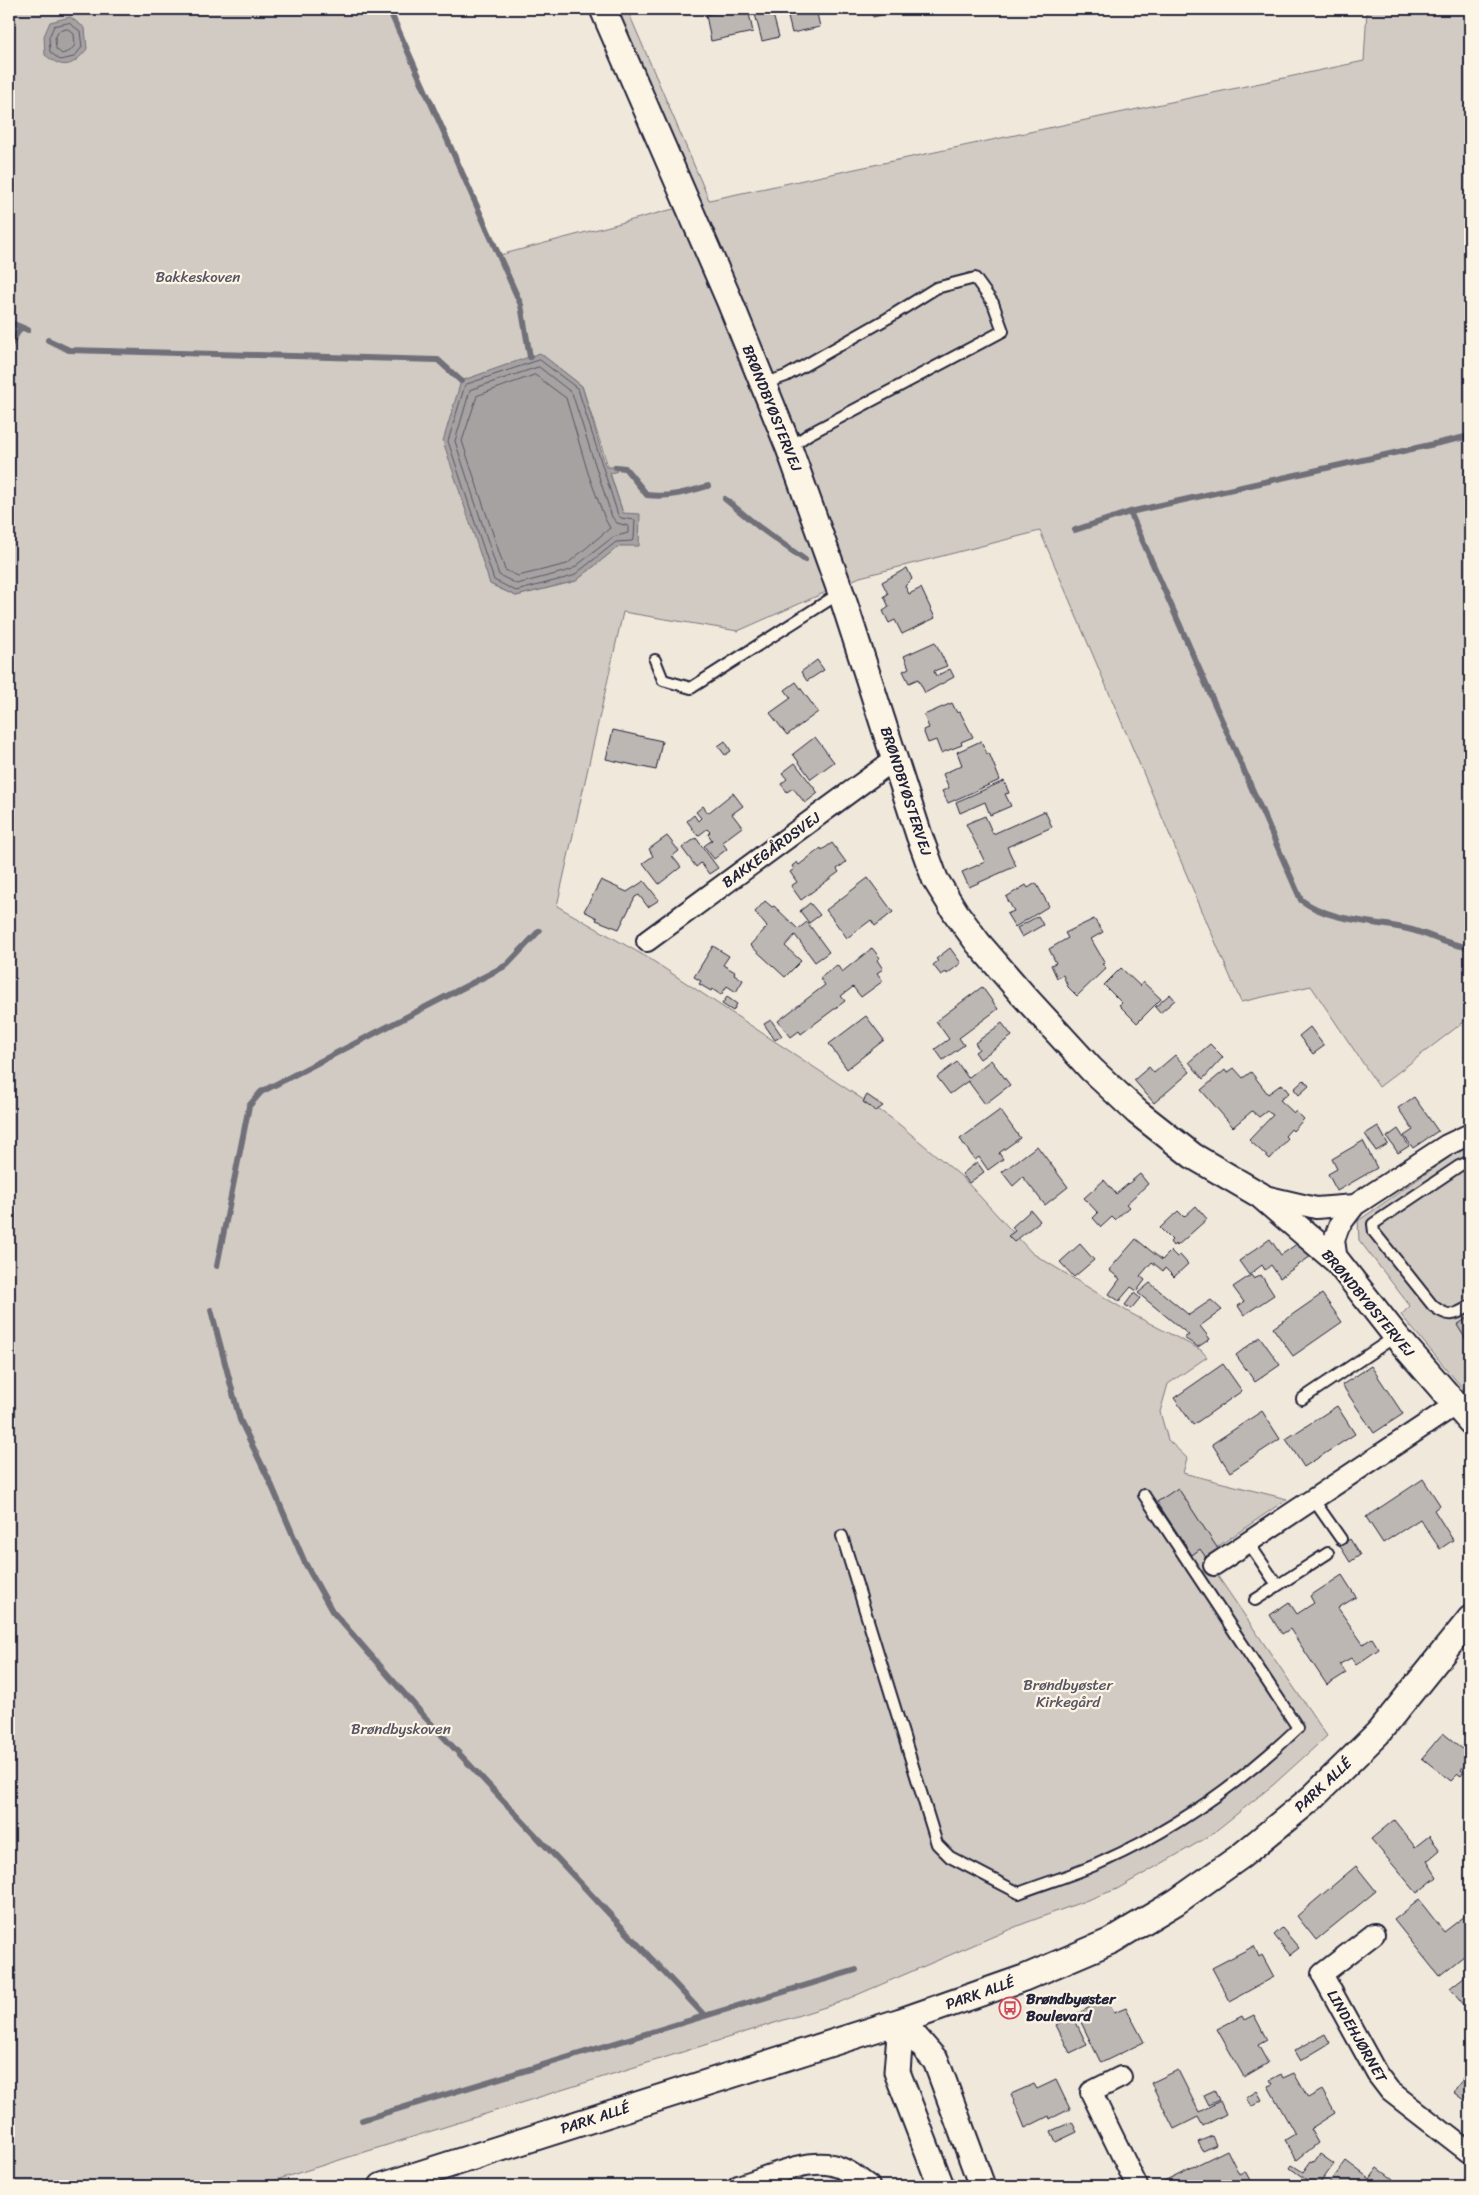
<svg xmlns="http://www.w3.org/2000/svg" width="1479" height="2195" font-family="Sriracha,sans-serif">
<rect width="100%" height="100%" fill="#efe8db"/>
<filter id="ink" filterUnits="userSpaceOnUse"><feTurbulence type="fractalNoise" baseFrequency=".02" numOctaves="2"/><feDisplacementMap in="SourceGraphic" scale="10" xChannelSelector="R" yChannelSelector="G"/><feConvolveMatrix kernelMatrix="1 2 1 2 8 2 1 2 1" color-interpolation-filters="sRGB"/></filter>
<g filter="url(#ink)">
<path fill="#d1cbc3" stroke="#7a767f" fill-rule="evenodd" d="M9 9H389L500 255 696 203 613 9H627L709 200 1364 61 1367 9H1470V852L1468 854 1470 858V1017L1379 1087 1311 986 1241 1002 1040 531 860 577 738 631 623 612 557 906 650 959 894 1120 962 1177 1032 1253 1130 1313 1201 1350 1207 1357 1168 1384 1160 1412 1168 1440 1187 1458 1183 1473 1287 1499 1204 1556 1327 1736 1273 1785 1208 1837 1117 1889 1020 1925 838 2003 257 2186H9ZM541 354 582 386 623 513 619 546 576 581 516 596 490 584 461 381Z
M1470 1146V1397L1401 1315 1410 1306 1359 1240 1358 1221 1454 1154Z"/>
<path fill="#a6a2a2" stroke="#716f79" d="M70 17 85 28 87 49C72 67 64 70 45 55L44 36 50 22Z
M540 353 582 386 606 467H616L617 471 610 474 623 513 640 514 639 546H619L576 581 516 596 490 584 443 441 461 381Z"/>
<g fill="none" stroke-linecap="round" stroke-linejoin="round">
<path stroke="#575564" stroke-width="1" d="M69 23 80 31 82 47 74 57 60 60 50 52 49 37 54 26Z
M68 29 74 34 75 45 70 51 62 54 56 49 55 38 59 31Z
M540 360 578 389 618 515 621 518 635 520 634 539 632 541 616 542 573 576 516 591 494 580 448 441 465 385Z
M539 367 572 393 612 517 617 523 628 526V533L613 537 571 570 517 584 499 575 455 441 470 390Z
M535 375 566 398 588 473 605 519 610 528 567 564 518 576 505 570 462 441 477 396Z"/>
<path stroke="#716f79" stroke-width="6" d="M389 9 521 305 530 357
M9 322 28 330
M48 340 69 350 438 360 461 381
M9 347 21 327
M616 467 625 468 647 495C668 498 688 492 708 486
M725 499 759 527 805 560
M1130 512 1301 900C1331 922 1373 921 1408 929 1430 934 1448 946 1470 947
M1075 530 1130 512 1470 436
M217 1266 249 1106 261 1092 507 965 539 931
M211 1310 240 1420 271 1484 305 1563 332 1611 423 1715 704 2015
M362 2120 856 1970"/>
</g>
<path fill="#bcb7b3" stroke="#22223b" d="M734 9H748L753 32 711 41 706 15Z
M786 9H816L820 27 792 33Z
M871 9H905L873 17Z
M772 11 779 37 762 41 755 14Z
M907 568 912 579 905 586 909 594 921 588 935 618 902 634 895 620 889 623 883 611 889 607 884 596 888 594 882 582Z
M935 642 947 666 934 671 936 676 950 669 954 677 925 693 918 679 909 683 903 671 909 668 904 656Z
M817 660 824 670 807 681 801 672Z
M796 682 818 712 787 735 770 713 791 698 785 690Z
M952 703 957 713 960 712 973 737 961 742 962 745 941 753 936 740 928 743 923 730 929 728 924 715Z
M613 730 662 741 656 770 606 759Z
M815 737 834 762 811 779 793 754Z
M725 741 731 751 725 755 718 746Z
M981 741 987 754 989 753 1000 780 948 803 942 791 949 788 943 774 962 765 957 752Z
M795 763 818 793 805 803 793 788 787 792 781 784 787 779 782 773Z
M1004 781 1009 793 1005 794 1011 806 990 815 985 802 960 813 956 802Z
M733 793 743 806 732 814 742 827 722 842 727 849 714 859 704 846 712 840 708 834 710 832 707 829 698 836 687 821 694 815 698 821 701 818 696 812 703 806 708 813Z
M1045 811 1052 827 1007 847 1016 866 969 887 962 872 985 862 966 824 985 816 993 834Z
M667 836 679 851 672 856 681 867 659 884 643 863 653 856 649 849Z
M696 838 718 868 709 874 701 863 696 867 682 848Z
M832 843 846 862 837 869 839 872 801 900 791 886 797 882 790 872 794 869 792 866 797 862 799 865 821 848 822 850Z
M868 878 893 912 875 926 871 920 847 938 826 910Z
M601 880 627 892 644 881 659 900 648 907 639 895 635 897 619 929 596 920 597 918 584 911Z
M1036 883 1049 906 1015 927 1007 914 1014 911 1006 897 1026 885 1028 888Z
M765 901 772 907 774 906 798 929 807 922 829 952 815 962 795 935 785 946 801 961 785 977 750 945 767 927 755 912Z
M810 903 820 915 809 923 800 911Z
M1038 916 1043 925 1022 937 1017 928Z
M1094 919 1103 932 1091 939 1105 963 1102 964 1106 968 1077 996 1068 987 1063 975 1057 978 1051 965 1056 963 1049 949 1068 938 1065 933Z
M713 946 729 956 723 965 735 972 734 974 743 980 736 992 727 986 721 995 712 989 711 991 699 984 701 981 694 977Z
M872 948 880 958 877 960 883 969 877 973 883 981 861 997 853 987 841 996 845 1001 801 1034 799 1031 791 1037 778 1021 825 985 820 978 837 965 842 972Z
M950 948 961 963 947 974 946 972 941 975 933 965 938 961 936 959Z
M1121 968 1140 986 1143 982 1161 999 1137 1023 1119 1005 1122 1003 1104 985Z
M982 987 998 1009 959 1038 964 1045 943 1060 935 1049 949 1039 936 1021Z
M1170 994 1175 1000 1160 1013 1155 1007Z
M727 997 737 1004 733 1011 722 1004Z
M866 1016 884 1040 847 1069 829 1044Z
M771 1020 782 1036 775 1040 764 1024Z
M1002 1023 1012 1036 980 1059 975 1052 979 1049 975 1043Z
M1310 1027 1324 1046 1313 1054 1299 1036Z
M1210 1044 1223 1057 1203 1079 1189 1062Z
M1175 1055 1190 1072 1154 1103 1134 1080 1149 1067 1154 1073Z
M991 1060 1010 1085 985 1104 968 1081 950 1094 937 1077 957 1062 968 1078Z
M1234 1068 1243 1078 1251 1072 1268 1094 1282 1084 1289 1093 1280 1100 1294 1113 1296 1111 1304 1119 1293 1131 1291 1129 1285 1136 1288 1139 1270 1159 1249 1140 1273 1115 1267 1111 1259 1117 1252 1111 1233 1127 1201 1090 1225 1070 1227 1073Z
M1304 1080 1309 1086 1299 1095 1294 1089Z
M867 1095 883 1106 876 1111 863 1102Z
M1414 1097 1438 1131 1413 1148 1404 1136 1413 1130 1398 1108Z
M1000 1110 1020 1138 999 1153 1003 1159 988 1170 979 1157 975 1160 960 1139Z
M1378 1126 1388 1144 1376 1151 1365 1134Z
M1398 1129 1409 1146 1398 1153 1387 1137Z
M1363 1141 1377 1168 1337 1191 1328 1174 1337 1169 1332 1159Z
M1037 1146 1068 1187 1045 1205 1023 1177 1013 1186 1002 1172Z
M977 1162 984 1172 969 1183 962 1174Z
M1140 1174 1148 1184 1126 1204 1129 1207 1115 1220 1112 1217 1101 1227 1093 1218 1098 1213 1084 1198 1104 1180 1116 1194Z
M1196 1206 1207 1219 1177 1246 1175 1244 1173 1246 1170 1242 1172 1240 1160 1228 1178 1211 1184 1217Z
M1031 1210 1040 1221 1014 1242 1008 1236 1015 1231 1012 1227Z
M1136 1239 1162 1260 1171 1251 1177 1257 1180 1255 1188 1264 1174 1277 1165 1268 1163 1271 1152 1262 1140 1276 1145 1280 1137 1291 1131 1287 1119 1301 1109 1294 1120 1279 1109 1270Z
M1270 1239 1281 1255 1301 1241 1311 1256 1280 1278 1271 1265 1265 1270 1262 1265 1249 1275 1239 1261Z
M1080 1244 1094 1260 1074 1277 1060 1262Z
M1251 1275 1254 1279 1261 1275 1274 1295 1244 1315 1238 1306 1244 1302 1233 1287Z
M1150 1283 1189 1315 1211 1300 1222 1310 1200 1326 1210 1339 1198 1347 1184 1338 1189 1335 1138 1293Z
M1134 1293 1140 1298 1131 1309 1125 1305Z
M1322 1294 1342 1322 1293 1356 1273 1328Z
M1470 1316V1346L1457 1325Z
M1260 1337 1280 1365 1255 1382 1236 1355Z
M1223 1364 1242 1391 1193 1425 1174 1398Z
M1371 1366 1403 1414 1374 1433 1342 1385Z
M1337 1406 1355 1434 1304 1467 1286 1439Z
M1262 1411 1280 1439 1230 1472 1212 1444Z
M1423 1479 1440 1505 1434 1510 1453 1540 1440 1549 1420 1519 1383 1543 1366 1517Z
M1178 1488 1220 1552 1208 1560 1200 1549 1192 1555 1157 1502Z
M1350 1539 1360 1555 1350 1562 1340 1546Z
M1342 1575 1356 1597 1338 1608 1363 1644 1372 1638 1379 1649 1356 1665 1351 1658 1340 1664 1346 1673 1327 1685 1290 1629 1282 1634 1270 1615 1289 1602 1297 1614 1314 1603 1310 1596Z
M1443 1733 1470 1755V1759L1461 1770 1464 1772 1461 1776 1458 1774 1451 1781 1422 1758Z
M1394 1820 1415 1847 1429 1836 1440 1850 1427 1861 1437 1877 1417 1893 1371 1839Z
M1356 1866 1376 1891 1316 1940 1297 1916Z
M1419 1900 1444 1932 1465 1916 1470 1923V1951L1439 1976 1394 1920Z
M1282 1928 1299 1948 1290 1955 1274 1935Z
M1254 1946 1259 1957 1262 1955 1274 1977 1230 2001 1212 1968Z
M1470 1972V2012L1450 1988Z
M1102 2001 1104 2004 1108 2002 1114 2013 1126 2008 1144 2042 1101 2063 1077 2014Z
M1254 2015 1267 2040 1258 2045 1268 2063 1244 2077 1217 2029 1242 2016 1244 2020Z
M1073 2016 1087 2045 1070 2053 1056 2025Z
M1325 2034 1330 2043 1300 2061 1294 2051Z
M1178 2070 1199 2112 1220 2101 1226 2114 1203 2126 1198 2117 1174 2129 1151 2083Z
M1470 2070V2094L1465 2101 1453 2092Z
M1294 2073 1308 2098 1322 2090 1335 2113 1310 2129 1318 2143 1297 2160 1285 2140 1295 2134 1268 2086 1273 2084 1270 2080 1281 2074 1283 2078Z
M1056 2080 1070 2109 1050 2119 1049 2116 1025 2128 1011 2094 1034 2084 1037 2089Z
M1214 2090 1219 2100 1208 2105 1203 2095Z
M1257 2091 1262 2100 1251 2107 1246 2098Z
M1072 2122 1077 2132 1056 2142 1051 2131Z
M1212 2136 1216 2145 1203 2151 1198 2142Z
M1227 2150 1239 2174 1245 2171 1253 2186H1224L1223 2184 1218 2186H1166L1164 2181Z
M1320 2154 1334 2164 1318 2186H1315L1290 2168 1292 2165 1303 2172 1311 2161 1314 2162Z
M1346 2161 1370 2179 1378 2168 1393 2179 1387 2186H1332L1329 2184Z"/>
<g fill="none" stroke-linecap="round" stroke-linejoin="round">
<g stroke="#22223b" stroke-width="14">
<path id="service" d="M763 384 786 376 888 318 936 288 975 278 993 303 1003 331 809 434 789 448
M655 660 663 680 691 688 840 593
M1470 1161 1459 1166 1373 1224 1374 1232 1433 1306C1449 1318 1454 1316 1470 1306
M1302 1399 1396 1336
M1313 1499 1341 1539
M842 1536 937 1844 950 1857 1019 1893C1047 1882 1077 1874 1104 1861 1176 1829 1241 1782 1298 1728L1144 1495
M1248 1542 1277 1585
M1255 1600 1328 1553"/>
</g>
<g stroke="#22223b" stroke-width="24">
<path id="minor" d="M647 941 895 759
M1261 1195 1316 1208 1355 1205
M1337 1261 1334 1240 1339 1226 1355 1205 1447 1145 1470 1134
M1214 1565 1455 1405
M1374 1934 1322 1974 1377 2074 1390 2091 1470 2153
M1121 2077 1091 2092 1137 2186
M738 2186C765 2178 804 2159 832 2165 846 2168 858 2178 869 2186"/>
</g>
<g stroke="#22223b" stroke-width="29">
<path id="tertiary" d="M603 9 730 302 789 448 841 593 919 835 935 879 956 913 978 943 1023 995 1091 1069 1137 1112 1193 1156 1260 1195 1337 1261 1396 1336 1470 1421
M901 2021 936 2061 982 2186
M901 2021 897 2072 941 2186
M382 2186 901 2021 1024 1978 1111 1941 1176 1902 1241 1856 1313 1797 1378 1733 1470 1619"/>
</g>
<use href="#service" stroke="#fcf5e5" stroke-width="10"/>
<use href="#minor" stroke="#fcf5e5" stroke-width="20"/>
<use href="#tertiary" stroke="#fcf5e5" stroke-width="25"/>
</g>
</g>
<defs>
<g id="bus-ring" transform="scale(1.125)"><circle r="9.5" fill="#fcf5e5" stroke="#d1495b" stroke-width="1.5"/><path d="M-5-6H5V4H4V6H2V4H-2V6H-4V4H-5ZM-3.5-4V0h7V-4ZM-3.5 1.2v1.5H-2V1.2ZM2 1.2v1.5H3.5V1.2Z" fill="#d1495b"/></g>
</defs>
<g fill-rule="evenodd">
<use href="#bus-ring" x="1010" y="2008"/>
</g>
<g text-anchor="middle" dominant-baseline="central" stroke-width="4.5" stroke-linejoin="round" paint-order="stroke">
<g font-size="15" fill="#575564" stroke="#fcf5e5">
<text x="198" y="277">Bakkeskoven</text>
<text x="1068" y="1685">Brøndbyøster<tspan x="1068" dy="17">Kirkegård</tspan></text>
<text x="401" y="1729">Brøndbyskoven</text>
</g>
<g font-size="15" fill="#22223b" stroke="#fcf5e5">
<text transform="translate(772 408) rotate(68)">BRØNDBYØSTERVEJ</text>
<text transform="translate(906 791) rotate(72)">BRØNDBYØSTERVEJ</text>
<text transform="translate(771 850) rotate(-36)">BAKKEGÅRDSVEJ</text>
<text transform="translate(1368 1303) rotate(50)">BRØNDBYØSTERVEJ</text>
<text transform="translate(1323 1785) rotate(-43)">PARK ALLÉ</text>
<text transform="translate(980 1993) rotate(-19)">PARK ALLÉ</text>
<text transform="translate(1357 2036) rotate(60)">LINDEHJØRNET</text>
<text transform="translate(595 2118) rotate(-18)">PARK ALLÉ</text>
</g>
<g font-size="15" font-weight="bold" fill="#22223b" stroke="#fcf5e5" text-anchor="start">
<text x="1026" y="1999">Brøndbyøster<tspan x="1026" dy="17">Boulevard</tspan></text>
</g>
</g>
<rect width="1479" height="2195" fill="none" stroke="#fcf5e5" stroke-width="30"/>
<rect x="15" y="15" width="1449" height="2165" fill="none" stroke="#22223b" stroke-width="2" filter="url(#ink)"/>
</svg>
